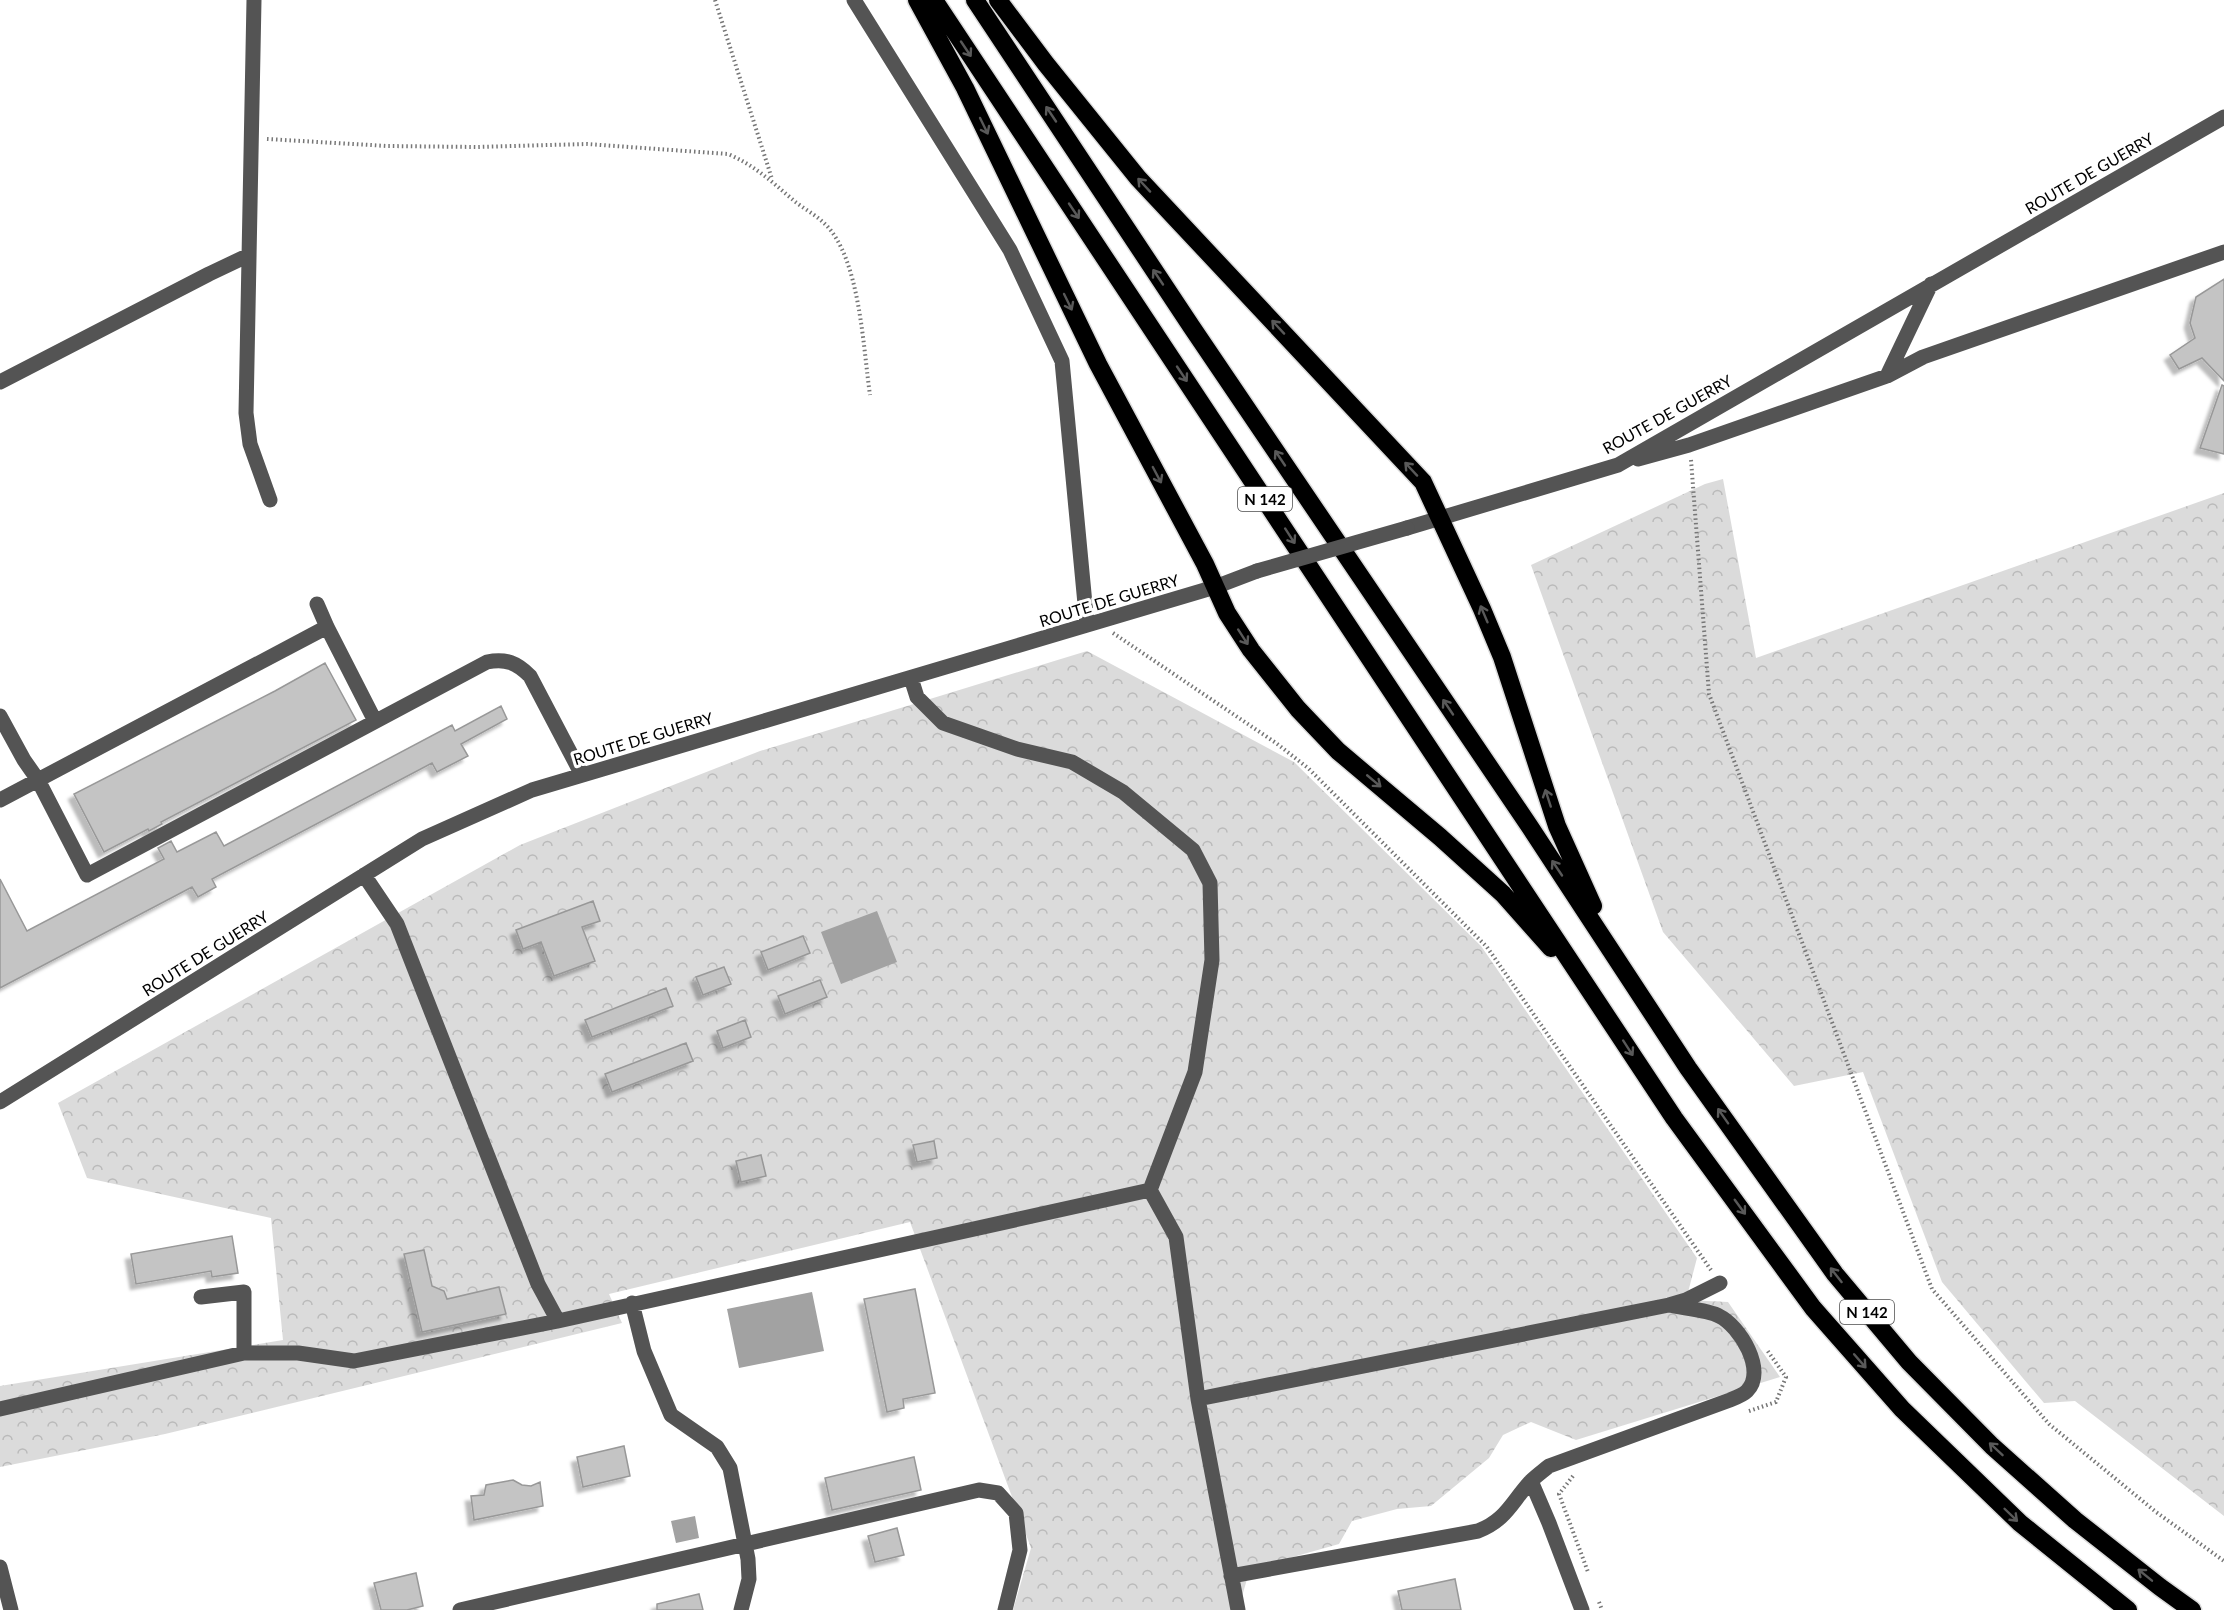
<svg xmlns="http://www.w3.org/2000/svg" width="2224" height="1610" font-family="Lato,sans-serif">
<defs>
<pattern id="forest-crowns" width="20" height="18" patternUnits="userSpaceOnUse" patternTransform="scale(1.5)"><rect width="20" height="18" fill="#dbdbdb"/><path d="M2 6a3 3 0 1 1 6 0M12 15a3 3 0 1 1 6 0" fill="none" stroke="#bababa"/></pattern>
<filter id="shadow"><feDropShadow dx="-5.5" dy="5.5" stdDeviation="1.5" flood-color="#0004"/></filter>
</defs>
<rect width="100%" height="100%" fill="#fff"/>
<path fill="url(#forest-crowns)" d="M1723 479 1756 658 2224 493V1516L2075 1401 2044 1403 1942 1282 1863 1072 1794 1086 1663 932 1531 565 1705 484Z
M1087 651 1294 762 1481 946 1697 1258 1686 1300 1728 1302 1780 1377 1576 1440 1531 1422 1503 1435 1489 1458 1431 1506 1397 1509 1352 1521 1339 1544 1250 1569 1238 1610H1013L1031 1548 910 1222 609 1294 622 1323 165 1434 0 1467V1386L283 1340 271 1218 87 1178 58 1103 520 845 760 751Z"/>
<path fill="#a2a2a2" d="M877 911 897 962 841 984 821 932Z
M812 1292 824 1351 739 1368 727 1309Z
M695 1516 699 1538 676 1543 671 1521Z"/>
<path fill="#c4c4c4" stroke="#989898" stroke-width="1.5" filter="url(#shadow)" d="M2224 279V381L2202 358 2179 369 2170 355 2195 338 2190 323 2196 297Z
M2222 385 2224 386V454L2200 448Z
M325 663 356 720 161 822 162 824 149 831 148 829 104 852 74 794 275 691Z
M501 706 507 719 461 744 468 756 437 772 432 763 212 879 216 887 198 897 192 887 0 988V879L27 931 164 859 158 848 171 841 177 852 216 832 224 846 452 725 455 731Z
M593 901 600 921 582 927 595 961 554 976 541 942 523 949 516 930Z
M803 936 810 953 768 970 761 952Z
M724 967 731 984 703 995 696 977Z
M820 980 827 997 785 1014 778 996Z
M666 988 673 1006 592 1037 585 1020Z
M745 1020 751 1037 723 1048 717 1031Z
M686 1043 693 1061 612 1092 605 1074Z
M934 1141 937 1158 917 1162 913 1145Z
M761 1155 766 1176 741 1182 736 1161Z
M232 1236 238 1273 212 1277 211 1271 136 1284 131 1254Z
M424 1250 432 1286 444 1291 447 1299 499 1287 506 1314 422 1332 404 1254Z
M915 1289 935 1393 903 1399 904 1408 887 1412 864 1299Z
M624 1446 630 1476 583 1487 577 1457Z
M914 1457 921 1490 832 1510 825 1478Z
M513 1480 522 1485 531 1486 540 1482 543 1506 474 1520 471 1496 484 1495 486 1485Z
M897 1528 904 1555 875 1562 868 1536Z
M416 1573 423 1606 407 1610H381L374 1583Z
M1455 1579 1461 1610H1402L1398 1591Z
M699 1594 703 1610H657V1604Z"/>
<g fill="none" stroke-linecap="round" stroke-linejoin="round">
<g stroke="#dbdbdb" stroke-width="21">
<path id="highway" d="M917 0 965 88 1098 364 1205 564 1227 613 1251 650 1298 709 1338 751 1440 837 1503 894 1551 948
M934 0 1674 1118 1813 1308 1902 1409 2020 1523 2128 1610
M975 0 1191 326 1530 827 1688 1068 1835 1274 1909 1362 1992 1446 2075 1520 2160 1587 2192 1610
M998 0 1046 64 1138 178 1423 482 1482 609 1502 657 1557 826 1593 906"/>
</g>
<path stroke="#767676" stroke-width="4" stroke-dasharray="1.5 3" stroke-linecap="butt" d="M715 0 772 179
M267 139 387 146 476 147 587 144 728 154C754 165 771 181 792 199 802 208 815 214 825 224 860 258 863 347 870 395
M1691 460 1709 694 1932 1289 2049 1424 2156 1512 2224 1561
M1113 633 1276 743 1308 768 1487 947 1711 1270
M1749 1411 1776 1402 1786 1377 1767 1350
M1573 1476 1559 1494 1588 1572
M1599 1602 1602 1610"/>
<path stroke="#545454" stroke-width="15" d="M254 0 246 413 250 444 270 500
M854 0 1010 250 1062 361 1087 625
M1887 376 1931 284
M0 382 209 274 249 255
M1638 459 1689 445 1887 376 1923 357 2224 252
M1407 528 1618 465 2224 117
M317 604 327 627 375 721
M911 678 917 697 943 723 1017 749 1072 762 1123 792 1193 850 1210 883 1212 960 1195 1072 1150 1190 1176 1237 1198 1399 1238 1610
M0 716 24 760 38 780 87 875 487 662C506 658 517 663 530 676L582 775
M0 800 327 627
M364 875 397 924 538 1284 558 1321 1150 1190
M0 1102 422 839 532 790 1060 633 1215 587 1257 571
M201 1297 244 1292V1353
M632 1303 644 1351 671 1415 717 1447 730 1468 748 1559 749 1579 741 1610
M1198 1399 1669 1305 1686 1300 1720 1283
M0 1409 244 1353H298L354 1361 558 1321
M1531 1481 1549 1523 1582 1610
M0 1567 11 1610
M1231 1576 1478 1531C1506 1520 1511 1503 1530 1482 1536 1476 1543 1471 1549 1466L1730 1400C1735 1398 1743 1395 1747 1391 1767 1371 1740 1326 1719 1316 1709 1310 1682 1308 1669 1305
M460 1610 979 1490 998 1493 1016 1513 1020 1550 1005 1610"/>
<use href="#highway" stroke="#000" stroke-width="18"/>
<path stroke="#545454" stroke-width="15" d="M1257 571 1407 528"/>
</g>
<defs><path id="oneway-shaft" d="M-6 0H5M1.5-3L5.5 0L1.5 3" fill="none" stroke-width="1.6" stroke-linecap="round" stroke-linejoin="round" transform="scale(1.5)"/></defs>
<g stroke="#595959">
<use href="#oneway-shaft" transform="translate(966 49) rotate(56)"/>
<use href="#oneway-shaft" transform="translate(1051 114) rotate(-124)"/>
<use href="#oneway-shaft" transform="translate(984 126) rotate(64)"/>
<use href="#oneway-shaft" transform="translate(1144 185) rotate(-133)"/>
<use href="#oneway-shaft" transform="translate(1074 211) rotate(56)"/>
<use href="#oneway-shaft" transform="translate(1158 277) rotate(-124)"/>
<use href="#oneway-shaft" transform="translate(1068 302) rotate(64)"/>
<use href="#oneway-shaft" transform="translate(1278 327) rotate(-133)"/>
<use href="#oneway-shaft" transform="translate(1182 374) rotate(56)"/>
<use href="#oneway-shaft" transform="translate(1280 458) rotate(-124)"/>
<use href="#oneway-shaft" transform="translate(1411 469) rotate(-133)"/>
<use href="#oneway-shaft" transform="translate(1157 475) rotate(62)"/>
<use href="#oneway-shaft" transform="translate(1290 536) rotate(57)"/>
<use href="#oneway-shaft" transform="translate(1484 614) rotate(-113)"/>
<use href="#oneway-shaft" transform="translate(1243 637) rotate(57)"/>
<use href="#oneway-shaft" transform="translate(1448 707) rotate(-124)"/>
<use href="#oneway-shaft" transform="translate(1374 781) rotate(40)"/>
<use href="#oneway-shaft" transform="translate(1548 798) rotate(-108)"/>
<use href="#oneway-shaft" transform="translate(1557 868) rotate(-124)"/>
<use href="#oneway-shaft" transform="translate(1628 1048) rotate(57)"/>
<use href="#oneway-shaft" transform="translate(1723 1116) rotate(-125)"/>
<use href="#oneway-shaft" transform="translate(1740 1207) rotate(54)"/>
<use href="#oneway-shaft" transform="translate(1836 1275) rotate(-128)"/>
<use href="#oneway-shaft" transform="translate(1860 1361) rotate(49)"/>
<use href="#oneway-shaft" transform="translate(1996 1449) rotate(-137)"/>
<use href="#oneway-shaft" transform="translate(2011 1515) rotate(44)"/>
<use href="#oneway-shaft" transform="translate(2145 1575) rotate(-141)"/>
</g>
<g text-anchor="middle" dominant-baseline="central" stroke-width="6" stroke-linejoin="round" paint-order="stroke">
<g fill="#fff" stroke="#4c4c4c" stroke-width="1.5">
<rect x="1238" y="487" width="54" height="24" rx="4.5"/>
<rect x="1840" y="1300" width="54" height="24" rx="4.5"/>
</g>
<g font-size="15" font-weight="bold" fill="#000">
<text x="1265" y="499">N 142</text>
<text x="1867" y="1312">N 142</text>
</g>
<g font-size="16" fill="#000" stroke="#fff">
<text transform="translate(2089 173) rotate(-30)">ROUTE DE GUERRY</text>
<text transform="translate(1667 414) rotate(-29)">ROUTE DE GUERRY</text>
<text transform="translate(1109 600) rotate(-17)">ROUTE DE GUERRY</text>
<text transform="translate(643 738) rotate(-17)">ROUTE DE GUERRY</text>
<text transform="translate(205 953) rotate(-32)">ROUTE DE GUERRY</text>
</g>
</g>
</svg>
